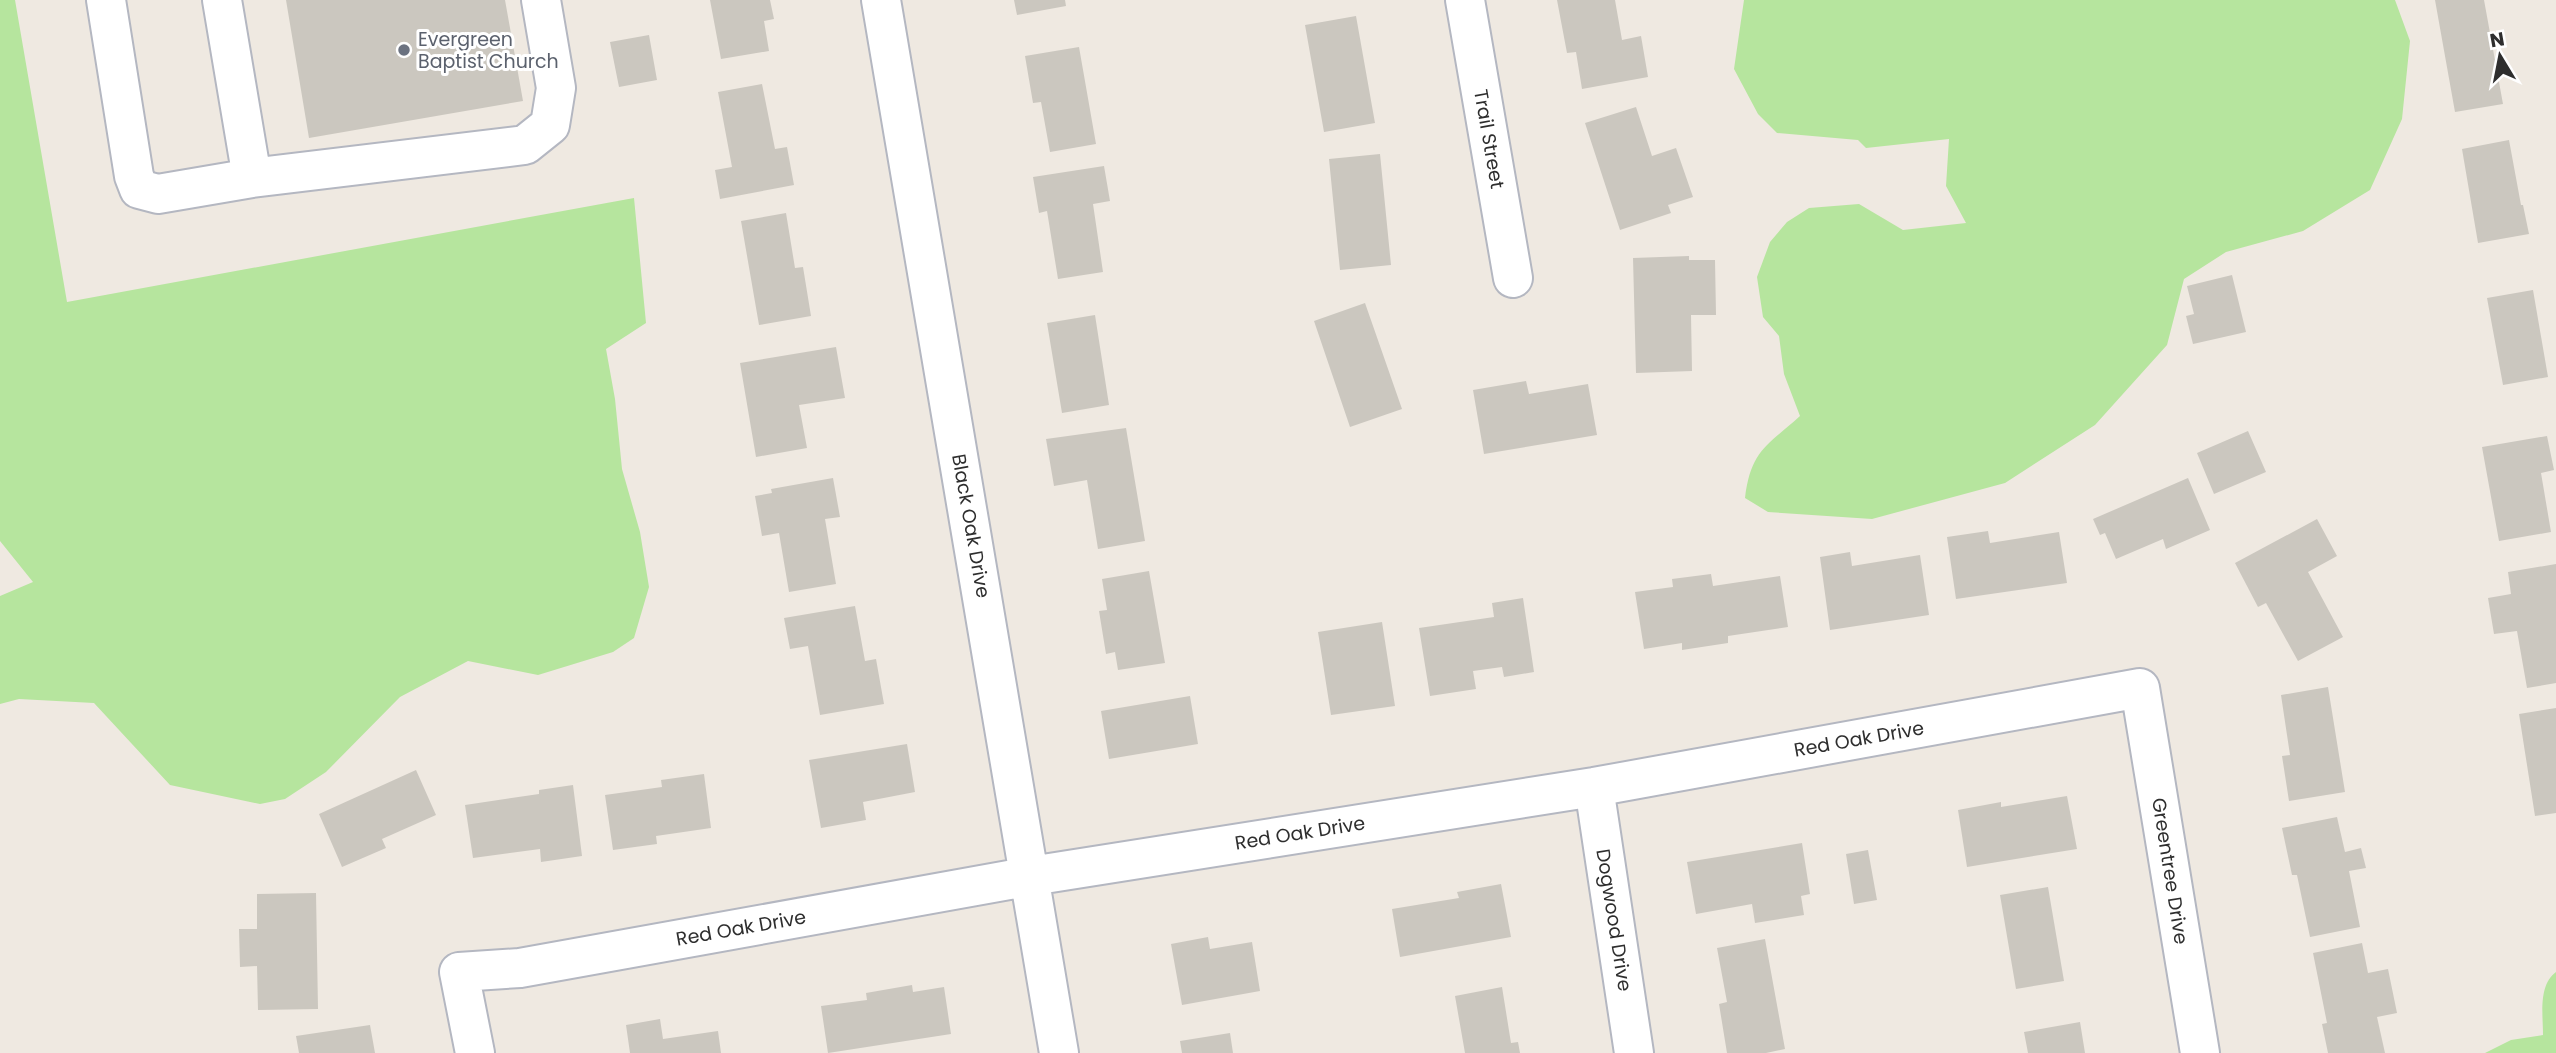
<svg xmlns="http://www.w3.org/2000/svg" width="2556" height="1053" font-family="Poppins,sans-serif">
<rect width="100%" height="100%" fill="#efe9e1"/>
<path fill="#b6e59e" d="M0 0H15L67 302 634 198 646 323 606 349 615 399 622 469 640 532 649 587 634 638 613 652 538 675 468 661 400 697 326 772 285 799 260 804 170 785 94 703 19 699 0 704V596L33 582 0 541Z
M1744 0H2395L2410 41 2402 119 2370 190 2303 231 2226 252 2184 279 2167 345 2095 425 2005 483 1872 519 1768 512 1745 498C1751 450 1767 446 1800 416L1784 374 1779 336 1763 317 1757 277 1770 242 1787 222 1809 208 1859 204 1903 230 1966 223 1946 186 1949 139 1866 148 1858 140 1777 133 1758 114 1734 69Z
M2556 972V1053H2485L2511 1040 2543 1035C2543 1015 2538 985 2556 972Z"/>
<path fill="#cbc7bf" d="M286 0H505L523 101 309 138Z
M710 0H770L774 19 764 21 769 51 721 59Z
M1014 0H1065L1066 6 1017 15Z
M1557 0H1615L1622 40 1641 36 1648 77 1582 89 1576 52 1567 53Z
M2435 0H2484L2503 104 2455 112Z
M1356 16 1375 123 1324 132 1305 25Z
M649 35 657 80 619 87 610 42Z
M1079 47 1096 144 1050 152 1041 102 1033 103 1025 56Z
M762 84 775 149 787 147 794 185 720 199 715 170 732 167 718 92Z
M1636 107 1652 156 1676 148 1693 197 1668 205 1671 213 1620 230 1585 123Z
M2509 140 2521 205H2523L2529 234 2478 243 2462 149Z
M1380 154 1391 265 1340 270 1329 159Z
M1104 166 1110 201 1093 204 1103 272 1058 279 1047 211 1039 213 1033 177Z
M786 213 795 268 803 267 811 316 759 325 741 221Z
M1689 256V260H1715L1716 315H1691L1692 371 1636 373 1633 258Z
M2232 275 2246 332 2193 344 2186 316 2194 314 2187 286Z
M2533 290 2548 377 2503 385 2487 298Z
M1365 303 1402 409 1350 427 1314 321Z
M1095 315 1109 405 1062 413 1047 323Z
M836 347 845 398 799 405 807 448 756 457 740 363Z
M1526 381 1529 394 1588 384 1597 435 1484 454 1473 390Z
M1126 428 1145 541 1098 549 1087 480 1054 486 1046 439Z
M2248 431 2266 472 2214 494 2197 453Z
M2547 436 2554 470 2541 473 2551 532 2499 541 2482 447Z
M833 478 840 517 825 519 836 584 789 592 779 533 762 536 755 496 772 493 771 489Z
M2188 478 2210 530 2166 549 2163 539 2116 559 2105 533 2100 535 2093 519Z
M2317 519 2337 556 2308 572 2343 637 2298 661 2266 603 2258 607 2235 563Z
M1988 531 1990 543 2059 532 2067 583 1956 599 1947 537Z
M1850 552 1852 566 1920 555 1929 615 1830 630 1820 557Z
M2556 564V683L2527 688 2517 631 2494 634 2488 598 2511 594 2508 572Z
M1149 571 1165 663 1118 670 1115 652 1106 654 1099 611 1107 610 1102 579Z
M1711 574 1713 586 1780 576 1788 627 1728 636V643L1682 650V643L1644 649 1635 592 1673 587 1672 579Z
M1523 598 1534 672 1504 677 1502 667 1473 671 1476 689 1430 696 1419 628 1494 617 1492 603Z
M855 606 865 661 876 659 884 704 820 715 808 646 790 649 784 618Z
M1382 622 1395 706 1331 715 1318 632Z
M2328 687 2345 792 2289 801 2282 756 2290 755 2281 695Z
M1190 696 1198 744 1109 759 1101 711Z
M2556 708V813L2535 816 2519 714Z
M907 744 915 792 863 802 866 820 821 828 809 760Z
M416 770 436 815 382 839 386 848 342 867 319 814Z
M704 774 711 828 656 836 657 844 613 850 605 795 662 787 661 780Z
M573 785 582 856 541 862 540 849 473 858 465 805 539 794V790Z
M2067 796 2077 849 1967 867 1958 810 2001 802V807Z
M2337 817 2345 852 2361 848 2366 868 2349 871 2360 927 2310 937 2297 875H2292L2282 828Z
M1802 843 1810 894 1801 896 1804 915 1755 923 1752 904 1696 914 1687 862Z
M1868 850 1877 900 1854 904 1846 854Z
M1501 884 1511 937 1400 957 1392 909 1459 898 1457 892Z
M2048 887 2064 981 2016 989 2000 895Z
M316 893 318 1009 258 1010 257 966 240 967 239 929H257V894Z
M1208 937 1210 949 1252 942 1260 991 1182 1005 1171 944Z
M1765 939 1785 1049 1766 1053H1727L1719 1004 1727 1002 1717 948Z
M2362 943 2368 973 2388 969 2397 1013 2377 1017 2385 1053H2328L2322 1024 2327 1023 2313 953Z
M912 985 913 992 944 987 951 1034 828 1053 821 1006 867 1000 866 993Z
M1502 987 1511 1043 1518 1042 1520 1053H1465L1455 996Z
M660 1019 663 1039 718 1031 721 1053H630L626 1025Z
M2080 1022 2085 1053H2028L2024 1032Z
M370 1025 375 1053H299L296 1036Z
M1230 1033 1233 1053H1182L1180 1041Z"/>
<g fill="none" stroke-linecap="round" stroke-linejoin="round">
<g stroke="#b4b7c1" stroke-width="42">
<path id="minor" d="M106 0 134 176 139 189 158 194 252 178
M222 0 252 178 525 145 550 125 556 88 541 0
M881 0 1059 1053
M1465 0 1513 278
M1594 787 1634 1053
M475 1053 459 972 520 968 1031 876 1594 787 2140 688 2200 1053"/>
</g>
<use href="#minor" stroke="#fff" stroke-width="38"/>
</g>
<circle fill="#6b7280" stroke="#fff" stroke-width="2.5" cx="404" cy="50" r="7"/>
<g text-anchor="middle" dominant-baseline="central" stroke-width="6" stroke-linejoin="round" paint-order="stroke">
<g font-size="19" fill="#5b616d" stroke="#fff" text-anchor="start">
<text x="418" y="39">Evergreen<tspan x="418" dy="22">Baptist Church</tspan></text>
</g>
<g font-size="19" fill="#2e2e2e" stroke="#fff">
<text transform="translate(1489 139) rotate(80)">Trail Street</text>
<text transform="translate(971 526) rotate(80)">Black Oak Drive</text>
<text transform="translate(1859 739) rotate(-10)">Red Oak Drive</text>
<text transform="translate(1300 833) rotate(-9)">Red Oak Drive</text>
<text transform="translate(2170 871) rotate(81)">Greentree Drive</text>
<text transform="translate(1614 920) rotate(81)">Dogwood Drive</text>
<text transform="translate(741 928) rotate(-10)">Red Oak Drive</text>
</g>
</g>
<g transform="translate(2500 56) rotate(350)" stroke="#ffffff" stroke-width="5" paint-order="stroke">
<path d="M0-5L12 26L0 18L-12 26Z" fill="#2e2e2e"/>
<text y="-10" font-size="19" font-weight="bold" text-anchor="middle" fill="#2e2e2e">N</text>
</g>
</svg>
